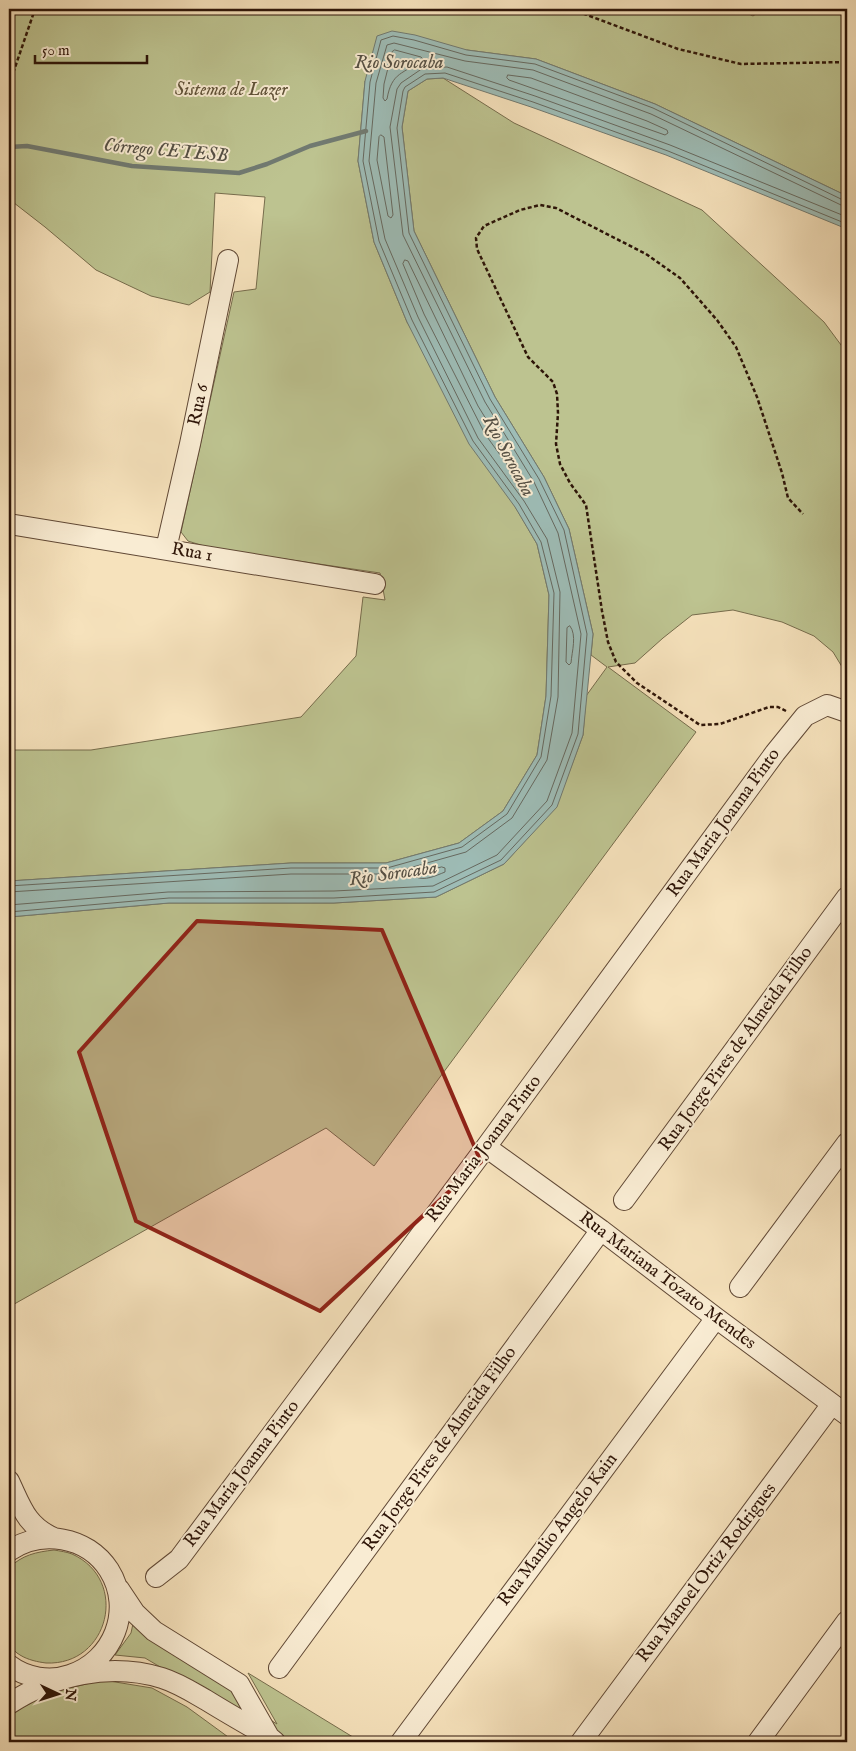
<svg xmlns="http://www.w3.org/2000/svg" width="856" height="1751" font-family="'IM FELL English',serif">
<rect width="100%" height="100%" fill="#f6e2bc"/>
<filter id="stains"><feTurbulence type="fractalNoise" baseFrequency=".004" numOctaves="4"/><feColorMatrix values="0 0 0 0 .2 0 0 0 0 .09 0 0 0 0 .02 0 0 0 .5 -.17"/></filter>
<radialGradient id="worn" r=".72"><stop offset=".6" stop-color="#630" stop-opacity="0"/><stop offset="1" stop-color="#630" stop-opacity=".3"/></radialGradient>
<path fill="#bdc390" stroke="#766c4c" d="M9 9H739L753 16 763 9H847V196L655 104 536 59 467 50 365 81 358 161 374 242 407 322 537 544 549 595 546 696 537 755 503 811 459 843 386 863H291L9 881V750H91L301 717 356 656 363 597 385 600 380 573 210 548 188 541 181 532 234 292 256 289 265 197 215 193 210 292 189 305 151 296 96 270 45 227 9 199Z
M443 78 514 123 702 210 824 322 847 353V675L833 652 814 636 782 622 733 610 692 615 663 638 635 663 608 667 696 732 374 1166 326 1128 9 1307V917L169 903H334L436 897 504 864 556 807 583 735 586 696 607 667 591 655 593 634 569 529 544 477 495 397 414 231 402 127 408 91 427 79Z
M54 1550C60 1551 67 1552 72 1554 130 1580 109 1666 46 1663 38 1662 28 1660 20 1655 16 1653 12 1648 9 1645V1568C22 1555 36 1552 54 1550Z
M134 1619 236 1690 243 1703 277 1724 248 1673 361 1742H287L145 1658 115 1655 131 1633Z
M103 1680 152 1688 187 1707 235 1742H9V1715L49 1693Z"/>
<path fill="#9ebdb7" stroke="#717a71" d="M392 31 415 35 467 50 536 59 655 104 847 196V229L666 155 531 107 443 78 427 79 408 91 402 127 414 231 495 397 544 477 569 529 593 634 583 735 557 807 504 864 436 897 334 903H169L9 917V881L291 863H386L459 843 503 811 537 755 546 696 549 595 537 544 515 507 469 444 407 322 374 242 358 161 365 81 377 36Z"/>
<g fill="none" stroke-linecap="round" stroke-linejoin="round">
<path stroke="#666960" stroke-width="1" d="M395 50 421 57 423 59C403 75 392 71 387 99L385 101 383 98 384 84 392 52Z
M508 75 531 78 647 121 667 130 668 133 665 135 509 80 507 78Z
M381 135 384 137 393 215 391 218 388 216 377 160 379 137Z
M405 260 408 261 478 406 520 474 519 477H516L485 434 424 314 403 264Z
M570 626C577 635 572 651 571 663L569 665 566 662 567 628Z
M442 867 445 868V872C435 876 425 881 416 877L417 874Z
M9 886 291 868H387L462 847 507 814 541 757 551 696 554 593 541 542 519 504 473 441 412 320 379 241 363 161 370 82 381 40 393 36 414 40 466 55 535 64 653 108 843 200H847
M9 892 291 874H388L466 852 512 818 547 760 558 697 560 592 547 539 524 501 478 438 418 317 385 239 369 161 376 83 387 45 394 43 465 61 533 70 651 114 841 205 847 207
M9 905 168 892 334 891 433 886 497 855 547 801 572 733 581 634 558 533 534 482 485 402 403 235 390 127 397 89 401 83 423 68 447 67 535 96 670 145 847 217
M9 912 169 898H334L434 892 501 860 552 805 578 734 587 634 564 530 539 479 490 399 409 233 397 128 403 91 405 87 425 74 445 73 533 102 668 151 847 224"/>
<path stroke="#717a71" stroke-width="4.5" d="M9 147 27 146 132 166 239 173 267 164 310 146 366 131"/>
<g stroke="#604835" stroke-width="22">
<path id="minor" d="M9 524 375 584
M166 549 190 444 228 260
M486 1147 601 1230 716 1318 847 1415
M624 1200 847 897
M740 1287 847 1143
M9 1481C21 1506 26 1526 54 1538
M9 1551C41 1529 87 1536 109 1570 134 1610 113 1661 70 1675 50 1682 26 1678 9 1665
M156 1577 179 1559 486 1147 775 753 805 716 827 705 847 712
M119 1589 135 1613 154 1631 239 1684 268 1735
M279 1668 601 1230
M9 1704C53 1675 110 1662 162 1678 178 1683 192 1692 206 1700 227 1713 248 1725 269 1737L275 1742
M401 1742 716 1318
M581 1742 832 1404
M758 1742 847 1621"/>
</g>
<path stroke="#2e1508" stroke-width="2.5" stroke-dasharray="4 2.5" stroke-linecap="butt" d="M571 9 678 49 741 64 847 62
M9 85 35 9
M786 711 778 707H769L720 724 700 725 637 683 616 662 608 642 602 611 586 505 570 483 560 464 556 444 558 413 557 394 553 382 528 357 477 249 476 238 484 226 520 210 540 205 556 208 646 254 680 278 717 320 736 347 757 397 782 473 788 498 803 514
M842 1390 847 1383"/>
<use href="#minor" stroke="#f9ecd3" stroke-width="20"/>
</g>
<path fill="#8f2418" fill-opacity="0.2" stroke="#8f2418" stroke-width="4" stroke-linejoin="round" d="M197 921 382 930 481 1162 320 1311 136 1221 79 1052Z"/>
<g text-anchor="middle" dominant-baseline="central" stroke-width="4" stroke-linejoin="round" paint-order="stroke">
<g font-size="18" font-style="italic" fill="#605238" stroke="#f9ecd3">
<text x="231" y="90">Sistema de Lazer</text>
</g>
<g font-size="18" fill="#2e1508" stroke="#f9ecd3">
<text transform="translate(199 405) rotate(-78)">Rua 6</text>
<text transform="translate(192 553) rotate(10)">Rua 1</text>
<text transform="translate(724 823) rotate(-54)">Rua Maria Joanna Pinto</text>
<text transform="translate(736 1049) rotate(-54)">Rua Jorge Pires de Almeida Filho</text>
<text transform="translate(484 1149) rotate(-53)">Rua Maria Joanna Pinto</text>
<text transform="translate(667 1281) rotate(37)">Rua Mariana Tozato Mendes</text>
<text transform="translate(440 1449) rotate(-54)">Rua Jorge Pires de Almeida Filho</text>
<text transform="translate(242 1474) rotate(-53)">Rua Maria Joanna Pinto</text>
<text transform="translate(558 1530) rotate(-53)">Rua Manlio Angelo Kain</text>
<text transform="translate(707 1573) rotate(-53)">Rua Manoel Ortiz Rodrigues</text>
</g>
<g font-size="19" font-style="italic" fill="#555045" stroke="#f9ecd3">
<text x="399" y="63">Rio Sorocaba</text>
<text transform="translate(166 151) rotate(5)">Córrego CETESB</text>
<text transform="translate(508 456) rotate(62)">Rio Sorocaba</text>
<text transform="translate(393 874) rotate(-8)">Rio Sorocaba</text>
</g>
</g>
<rect width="856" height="1751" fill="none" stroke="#f6e2bc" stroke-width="30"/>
<rect x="10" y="10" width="836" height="1731" fill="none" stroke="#2e1508" stroke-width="2.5"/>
<rect x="15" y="15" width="826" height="1721" fill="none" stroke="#2e1508"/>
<g transform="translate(58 1694) rotate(94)" stroke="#f9ecd3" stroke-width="4" paint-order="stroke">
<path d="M0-4L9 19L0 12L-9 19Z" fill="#2e1508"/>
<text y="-8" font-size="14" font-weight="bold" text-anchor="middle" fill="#2e1508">N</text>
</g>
<path d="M35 55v8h112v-8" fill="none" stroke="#2e1508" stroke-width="2.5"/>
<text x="42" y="55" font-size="15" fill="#2e1508" stroke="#f9ecd3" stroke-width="4" paint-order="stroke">50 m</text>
<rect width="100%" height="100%" filter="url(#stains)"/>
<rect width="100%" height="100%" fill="url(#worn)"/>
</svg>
